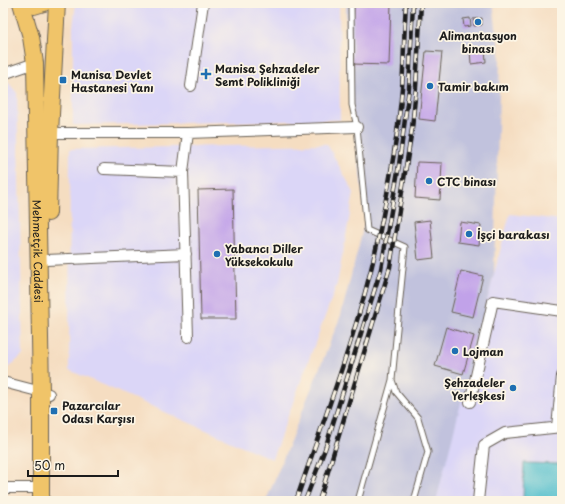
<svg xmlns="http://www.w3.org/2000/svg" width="565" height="504" font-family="'Playpen Sans',sans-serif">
<rect width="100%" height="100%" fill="#fcf5e5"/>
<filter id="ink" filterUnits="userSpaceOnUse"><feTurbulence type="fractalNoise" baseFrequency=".025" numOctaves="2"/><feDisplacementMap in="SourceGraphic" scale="8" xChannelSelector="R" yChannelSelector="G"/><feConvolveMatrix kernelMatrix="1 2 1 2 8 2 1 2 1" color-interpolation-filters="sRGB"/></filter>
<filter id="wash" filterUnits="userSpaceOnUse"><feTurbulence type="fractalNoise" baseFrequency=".012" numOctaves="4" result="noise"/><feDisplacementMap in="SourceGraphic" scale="16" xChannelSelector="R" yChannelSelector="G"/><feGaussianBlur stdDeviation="0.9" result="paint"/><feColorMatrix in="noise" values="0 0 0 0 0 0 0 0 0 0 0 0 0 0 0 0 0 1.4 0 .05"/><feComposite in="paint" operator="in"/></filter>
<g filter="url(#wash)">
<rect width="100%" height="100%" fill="#f5ddc1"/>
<path fill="#dbd6f7" d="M76 3H339L340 120 73 125V27Z
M7 81 17 93 23 355 9 367 3 368V83Z
M327 144 354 193 337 284 272 459 69 370 70 149Z
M510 214 562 220V501H433Z"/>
<path fill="#c1c2dd" d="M346 3H493L500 58 494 274 436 501H266L341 315 365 221 360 171 346 62Z"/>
<path fill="#54c0ce" stroke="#386e75" d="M524 463 562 464V501L523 500Z"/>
<g id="blocks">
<path fill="#c1a2e9" d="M354 3H391L389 65 352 64Z
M470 18 471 26 464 27 463 19Z
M482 18V25L474 26 473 19Z
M485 48 486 62 471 64 470 50Z
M426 51 442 52 435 121 419 119Z
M3 116 7 145H3Z
M417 162 442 163 440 200 415 198Z
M233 189 236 319H201L198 190Z
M430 220 434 258 418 260 414 222Z
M460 222 481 225 479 245 458 242Z
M461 271 483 276 473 317 451 312Z
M446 327 474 336 463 374 435 366Z"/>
</g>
</g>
<g filter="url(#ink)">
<use href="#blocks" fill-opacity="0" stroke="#686056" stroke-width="1"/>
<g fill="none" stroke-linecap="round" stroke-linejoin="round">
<g stroke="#686056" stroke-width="7">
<path id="service" d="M351 3 352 105 357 127 367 230 405 247 392 380 358 501
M392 380 396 392 418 418 428 452 414 501"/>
</g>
<g stroke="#686056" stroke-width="12">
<path id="minor" d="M3 74 35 63
M191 86 203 3
M50 133H188L357 127
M188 133 183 172 188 337
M104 169 183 172
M46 260 186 254
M3 382 49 394
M470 402 493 301 562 311
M557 427 562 376
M3 488H41
M478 501 484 445 505 433 562 427"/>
</g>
<g stroke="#686056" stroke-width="18">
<g id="primary">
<path id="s1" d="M21 3 31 37 35 63 41 392V501"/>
<path d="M25 3 34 6 44 3"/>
<path d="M48 213 50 133 57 3"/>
</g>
</g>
<use href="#service" stroke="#fff" stroke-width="5"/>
<use href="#minor" stroke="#fff" stroke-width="10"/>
<use href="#primary" stroke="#f0c469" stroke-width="16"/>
<g stroke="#1c1c1c" stroke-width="4.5">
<path id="rail" d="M296 501C326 413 360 326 379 235 389 186 398 137 402 88 404 60 404 31 406 3
M305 501 325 449 381 269 399 165 409 88 413 3
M319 501 390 267 412 129 416 87 421 3"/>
</g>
<use href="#rail" stroke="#fcf5e5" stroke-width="3" stroke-dasharray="9" stroke-linecap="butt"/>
</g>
</g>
<g fill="#1f6fb2" stroke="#fcf5e5" stroke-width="1.5">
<circle cx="478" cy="22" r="4"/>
<path d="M204 68h4v4h4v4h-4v4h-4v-4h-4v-4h4z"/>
<rect x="59" y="76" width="8" height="8" rx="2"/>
<circle cx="430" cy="86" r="4"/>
<circle cx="429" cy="181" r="4"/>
<circle cx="469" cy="234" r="4"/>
<circle cx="217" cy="254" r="4"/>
<circle cx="455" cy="351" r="4"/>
<circle cx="513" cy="388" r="4"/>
<rect x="50" y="407" width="8" height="8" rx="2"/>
</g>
<g text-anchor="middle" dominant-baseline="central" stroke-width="3.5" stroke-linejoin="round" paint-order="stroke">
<g font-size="11" font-weight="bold" fill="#1c1c1c" stroke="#fcf5e5" text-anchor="start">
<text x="478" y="35" text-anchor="middle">Alimantasyon<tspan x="478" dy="13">binası</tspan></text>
<text x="215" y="68">Manisa Şehzadeler<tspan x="215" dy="13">Semt Polikliniği</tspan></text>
<text x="71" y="74">Manisa Devlet<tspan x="71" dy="13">Hastanesi Yanı</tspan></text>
<text x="438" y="86">Tamir bakım</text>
<text x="437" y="181">CTC binası</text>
<text x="477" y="234">İşçi barakası</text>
<text x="225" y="248">Yabancı Diller<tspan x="225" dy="13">Yüksekokulu</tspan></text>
<text x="463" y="351">Lojman</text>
<text x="505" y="382" text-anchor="end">Şehzadeler<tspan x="505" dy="13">Yerleşkesi</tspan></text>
<text x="62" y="405">Pazarcılar<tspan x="62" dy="13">Odası Karşısı</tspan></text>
</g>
<g font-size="11" fill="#1c1c1c" stroke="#fcf5e5">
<text stroke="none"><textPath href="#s1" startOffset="250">Mehmetçik Caddesi</textPath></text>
</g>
</g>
<rect width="565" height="504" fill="none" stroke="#fcf5e5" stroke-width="16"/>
<path d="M28 470v6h90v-6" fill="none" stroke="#1c1c1c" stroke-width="2"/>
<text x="34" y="470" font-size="12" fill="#1c1c1c" stroke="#fcf5e5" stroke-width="3" paint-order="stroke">50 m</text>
</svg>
